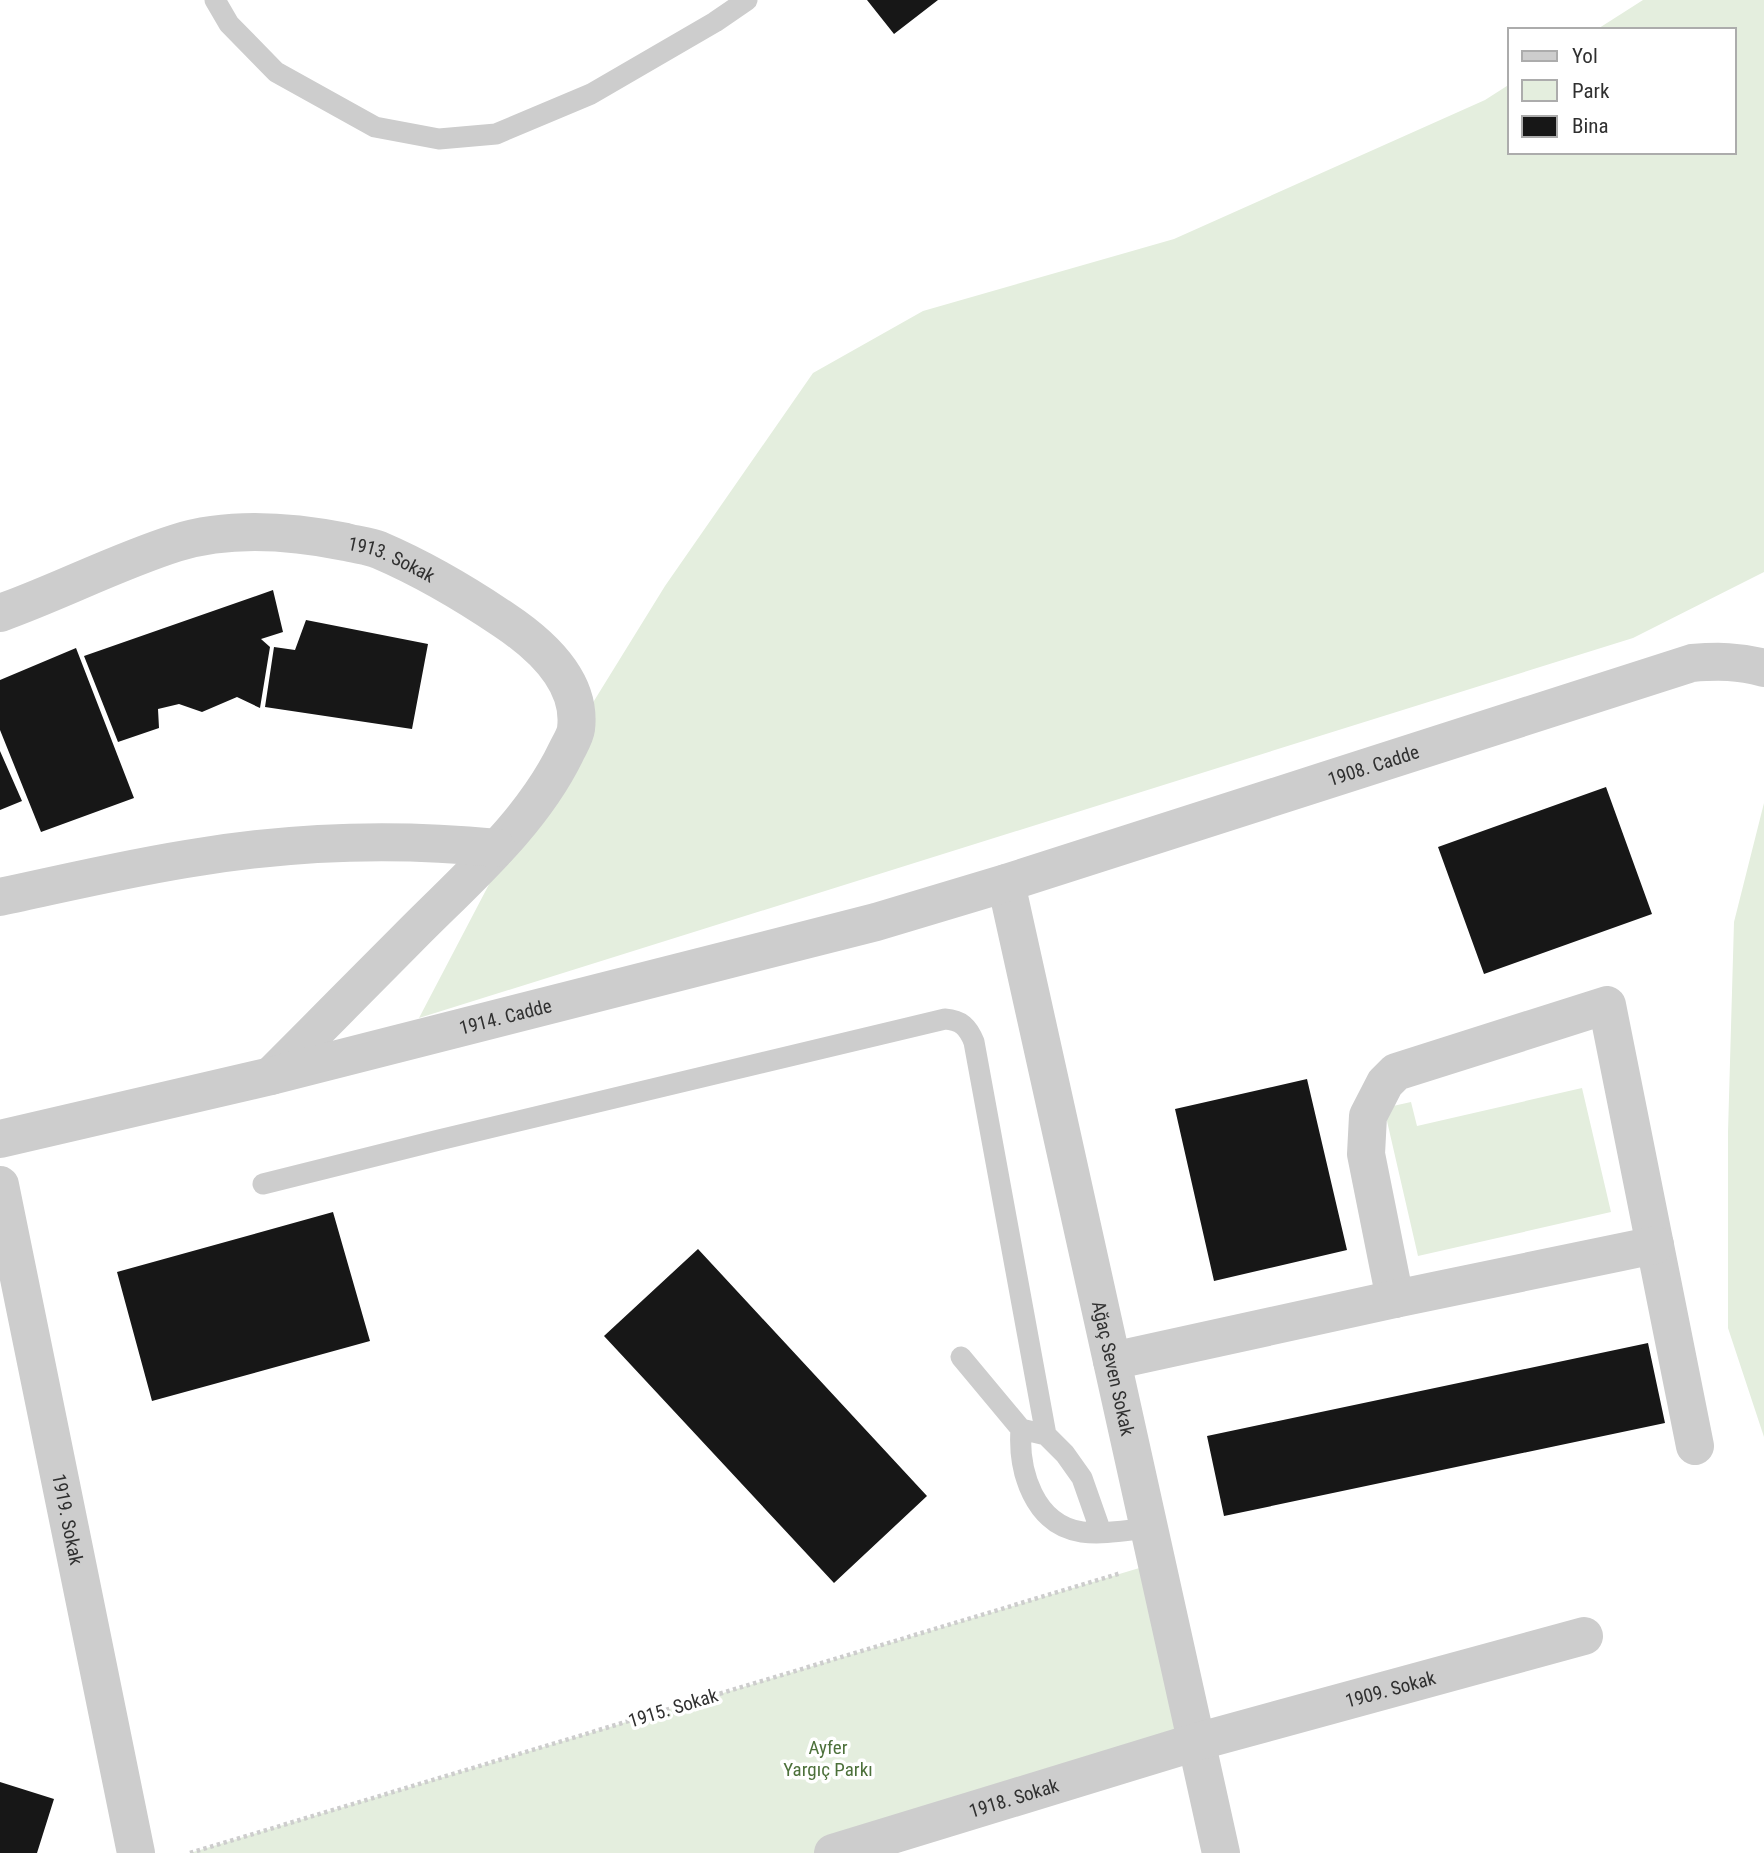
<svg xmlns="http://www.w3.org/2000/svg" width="1764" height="1853" font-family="'Roboto Condensed',sans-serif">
<rect width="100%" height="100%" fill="#fff"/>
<path fill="#e4eede" d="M1643 0H1764V572L1633 638 419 1018 528 810 576 730 665 586 813 373 923 311 1174 239 1485 100 1510 84V152H1734V30H1596Z
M1764 803V1437L1728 1328V1132L1734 922Z
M1582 1088 1611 1212 1418 1256 1384 1108 1411 1102 1417 1126Z
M1156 1563 1196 1742 833 1853H190Z"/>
<path fill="#171717" d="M867 0H938L894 34Z
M273 590 283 632 261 639 270 647 260 708 237 697 202 712 179 704 158 709 159 728 118 742 84 656Z
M306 620 428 644 412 729 265 707 274 647 295 650Z
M76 648 134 798 41 832 0 730V680Z
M0 751 22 801 0 810Z
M1606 787 1652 914 1484 974 1438 847Z
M1307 1079 1347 1250 1214 1281 1175 1109Z
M333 1212 370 1341 152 1401 117 1272Z
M698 1249 927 1496 834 1583 604 1336Z
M1648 1343 1665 1423 1224 1516 1207 1436Z
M0 1782 54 1799 37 1853H0Z"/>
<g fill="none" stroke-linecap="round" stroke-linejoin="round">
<path stroke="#cdcdcd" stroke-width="4.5" stroke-dasharray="3.5 3.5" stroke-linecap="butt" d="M190 1853 1121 1573"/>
<path stroke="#cdcdcd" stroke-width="21" d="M215 0 229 24 276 72 375 127 439 139 496 134 591 94 715 22 747 0
M263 1184 439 1140 945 1019C961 1020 968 1027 974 1042L1046 1435
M961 1357 1021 1429 1046 1435 1065 1454 1082 1478 1101 1532
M1021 1429C1018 1471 1034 1525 1082 1532 1103 1535 1128 1530 1149 1528"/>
<g stroke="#cdcdcd" stroke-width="38">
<path id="s1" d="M0 613C59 592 116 562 176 543 230 526 291 531 346 542 357 545 369 546 379 550 421 568 467 595 504 620 540 644 582 681 576 729 575 736 570 744 567 750 532 824 465 880 408 938 362 984 317 1030 271 1076"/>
<path id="s2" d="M1006 883 1221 1853"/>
<path d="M0 897C66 883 132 867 199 857 297 841 398 838 497 848"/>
<path id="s3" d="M0 1139 271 1076 876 922 1006 883 1692 663C1718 661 1739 661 1764 668"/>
<path id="s4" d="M0 1185 136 1853"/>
<path d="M1395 1299 1366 1154 1368 1116 1385 1083 1396 1072 1607 1005 1695 1446"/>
<path d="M1112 1361 1395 1299 1655 1245"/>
<path id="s5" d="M833 1853 1196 1742 1584 1636"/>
</g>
</g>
<g text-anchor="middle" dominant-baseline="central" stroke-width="7" stroke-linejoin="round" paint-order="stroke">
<g font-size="19" fill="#303030" stroke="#fff">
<text stroke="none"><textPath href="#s1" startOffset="410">1913. Sokak</textPath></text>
<text stroke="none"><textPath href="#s3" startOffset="1424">1908. Cadde</textPath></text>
<text stroke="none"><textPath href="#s3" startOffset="520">1914. Cadde</textPath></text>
<text stroke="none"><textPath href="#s2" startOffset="497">Ağaç Seven Sokak</textPath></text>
<text stroke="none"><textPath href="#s4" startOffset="341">1919. Sokak</textPath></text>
<text stroke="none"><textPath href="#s5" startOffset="581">1909. Sokak</textPath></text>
<text transform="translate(673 1708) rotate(-17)">1915. Sokak</text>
<text stroke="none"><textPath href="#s5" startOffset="189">1918. Sokak</textPath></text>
</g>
<g font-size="19" fill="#4c703a" stroke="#fff">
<text x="828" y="1747">Ayfer<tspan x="828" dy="22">Yargıç Parkı</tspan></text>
</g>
</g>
<rect x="1508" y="28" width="228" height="126" fill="#ffffff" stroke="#acacac" stroke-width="2"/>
<rect x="1522" y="51" width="35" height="10" fill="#cdcdcd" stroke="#acacac" stroke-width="2"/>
<text x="1572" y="63" font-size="21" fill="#303030">Yol</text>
<rect x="1522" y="80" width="35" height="21" fill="#e4eede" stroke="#acacac" stroke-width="2"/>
<text x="1572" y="98" font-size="21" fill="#303030">Park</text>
<rect x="1522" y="116" width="35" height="21" fill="#171717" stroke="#acacac" stroke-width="2"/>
<text x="1572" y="133" font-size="21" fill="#303030">Bina</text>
</svg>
